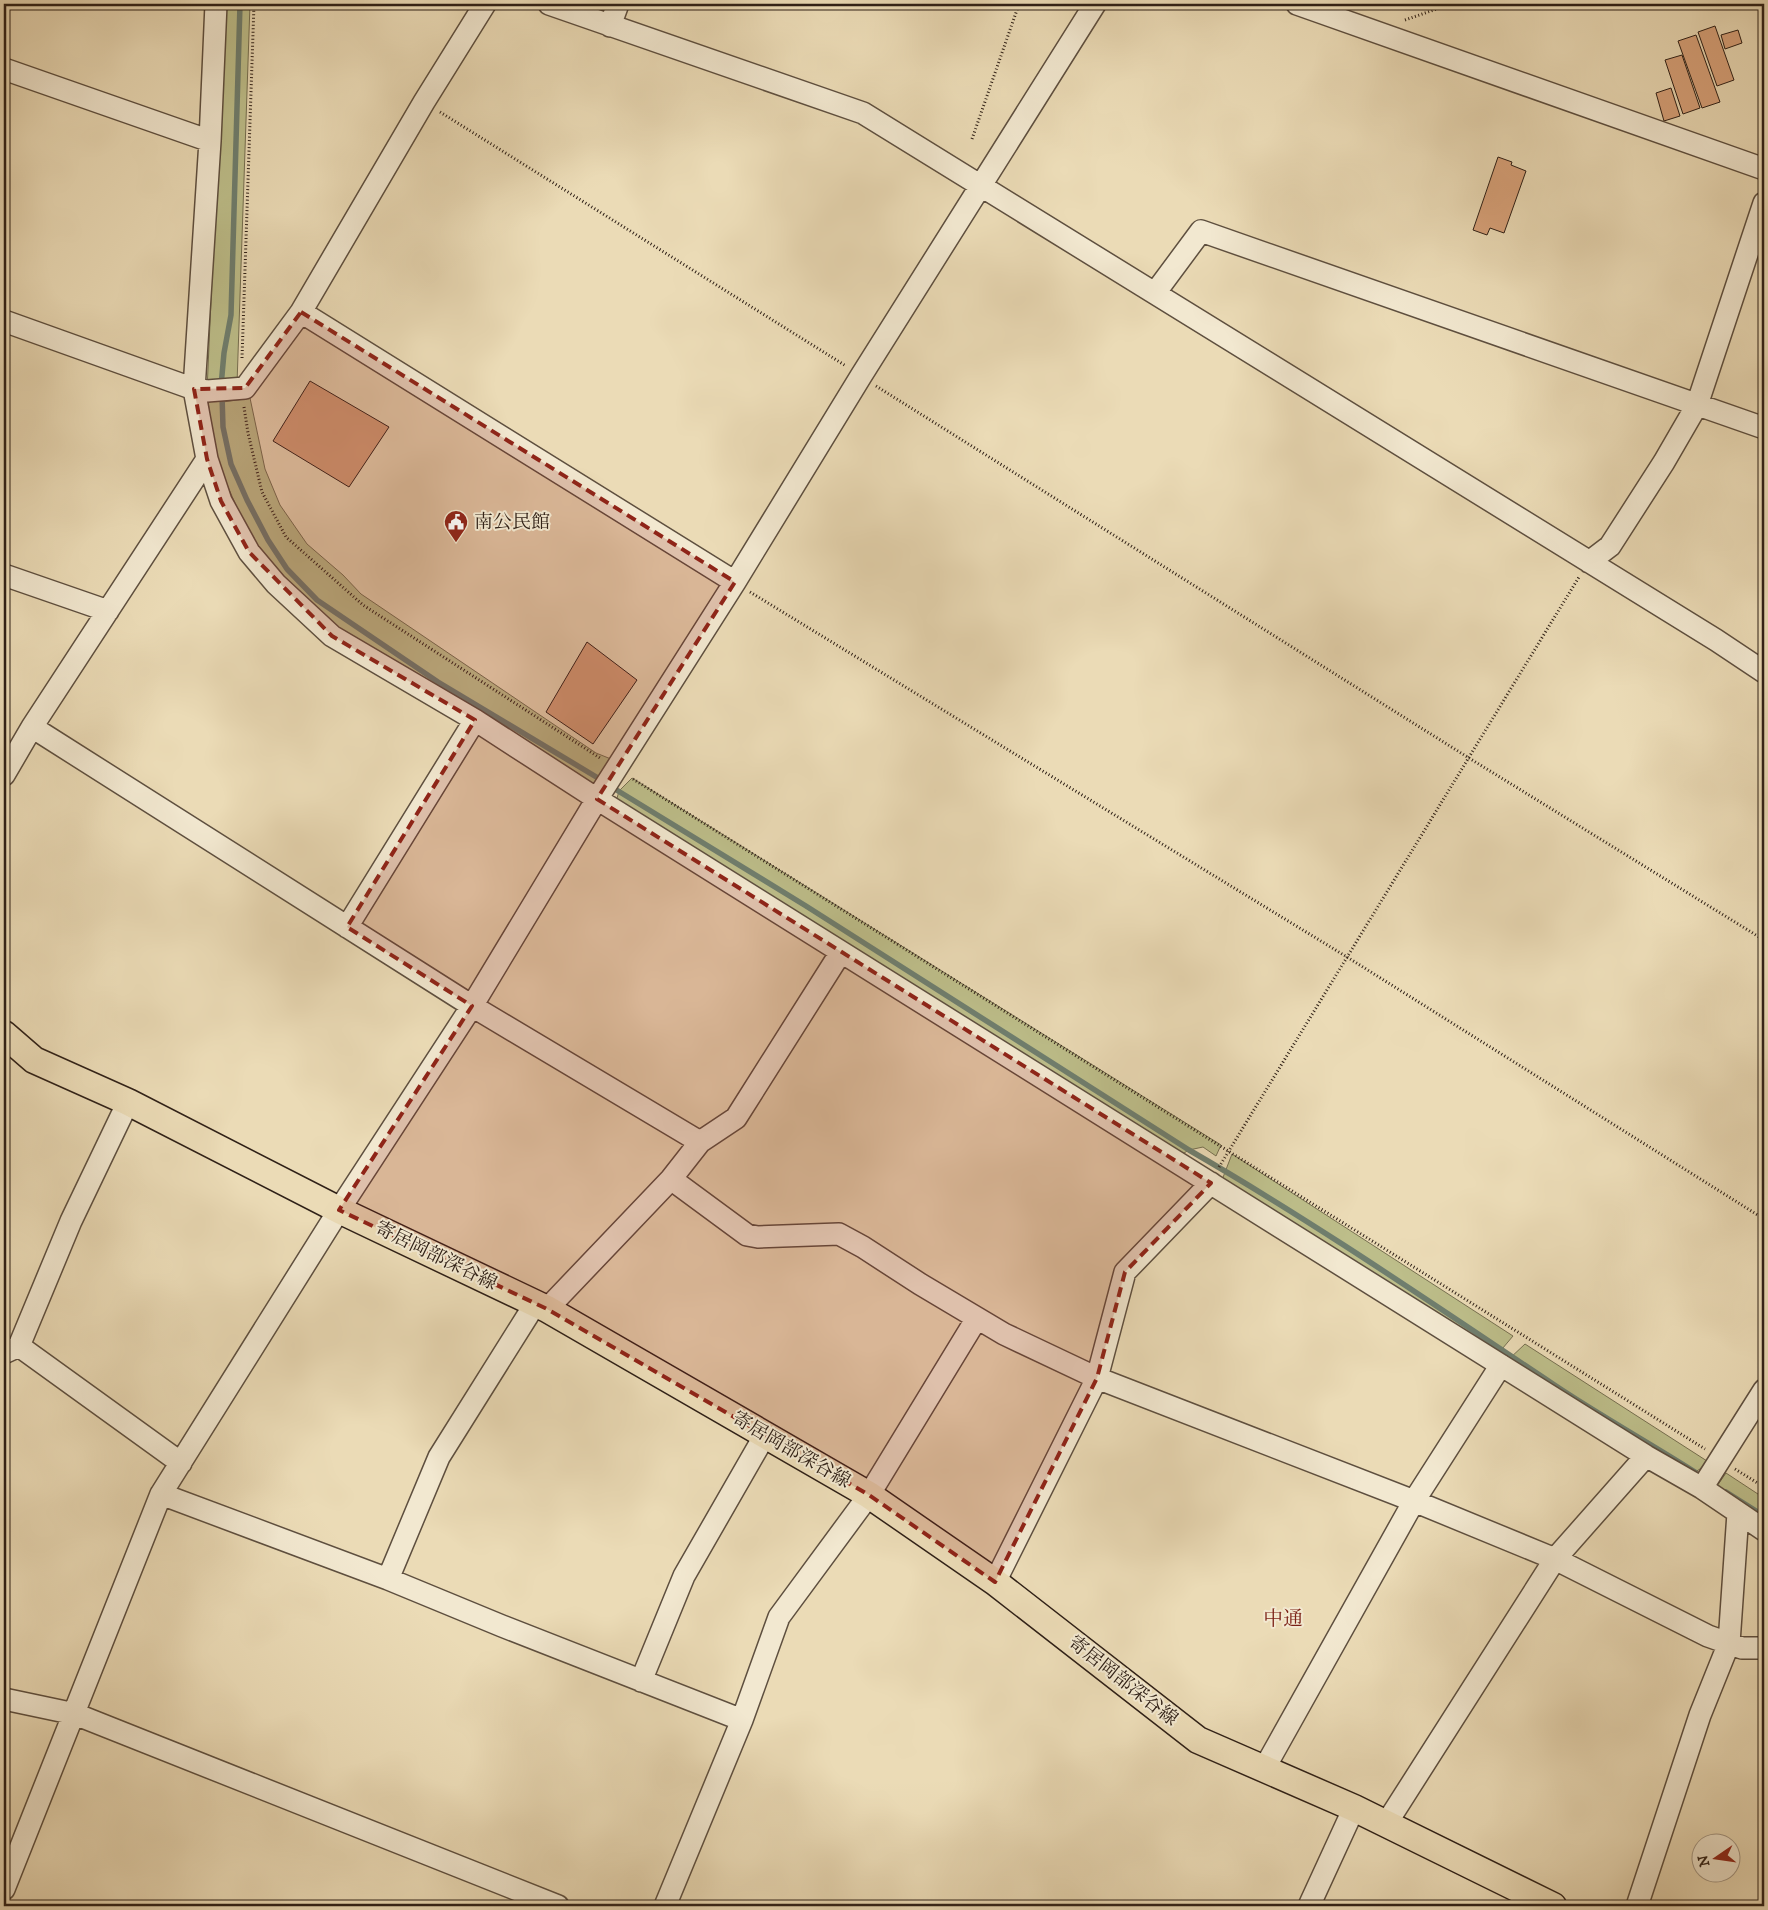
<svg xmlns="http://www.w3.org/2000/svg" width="1768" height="1910" font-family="'IM FELL DW Pica','Noto Serif JP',serif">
<rect width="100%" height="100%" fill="#ebdbb6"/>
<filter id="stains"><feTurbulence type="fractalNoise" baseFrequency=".004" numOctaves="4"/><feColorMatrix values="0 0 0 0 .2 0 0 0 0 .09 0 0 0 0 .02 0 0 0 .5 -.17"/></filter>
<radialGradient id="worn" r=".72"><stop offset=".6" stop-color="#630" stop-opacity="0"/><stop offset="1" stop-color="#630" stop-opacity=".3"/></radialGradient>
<path fill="#bdbe8a" stroke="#766f50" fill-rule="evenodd" d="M224 4H250L237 384 221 385 223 402 250 398 265 469 280 505 307 544 343 575 361 594 596 753 611 759 591 789 335 631 255 549 214 455 207 391Z
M632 778 1221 1145 1216 1156 1203 1147 1189 1150 1179 1156 616 802 619 791ZM656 814 806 906 885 957H884Z
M1232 1154 1513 1336 1497 1355 1222 1180Z
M1525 1344 1707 1461 1700 1469 1690 1475 1508 1360Z
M1726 1473 1764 1498V1523L1735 1505 1734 1496 1717 1486Z"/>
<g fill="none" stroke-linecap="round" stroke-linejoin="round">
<path stroke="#6f7e6e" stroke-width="5.5" d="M221 386 224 353 231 315 240 4
M222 395 223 427 231 464 247 500 268 540 287 569 317 600 438 682 603 781
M610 786 806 906 1189 1150C1314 1222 1433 1304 1553 1384 1599 1415 1648 1442 1695 1472
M1726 1492 1764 1516"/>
</g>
<path fill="#d8a27a" stroke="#2f2017" d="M1715 26 1734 80 1717 86 1698 32Z
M1738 30 1742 43 1725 49 1721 35Z
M1696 35 1720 102 1702 108 1678 41Z
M1682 55 1700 108 1683 114 1665 60Z
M1671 88 1680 116 1664 121 1656 93Z
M1498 157 1512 162 1511 165 1526 171 1504 233 1490 228 1487 235 1473 230Z
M310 381 389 427 349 487 273 441Z
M587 642 637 680 593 744 546 712Z"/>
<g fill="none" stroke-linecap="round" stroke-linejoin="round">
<g stroke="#5e4f3f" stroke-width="24">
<path id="minor" d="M216 4 210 141 194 389 207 459 221 501 249 552 276 584 332 636 475 720 597 799 1646 1456 1702 1488 1764 1530
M549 4 863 113 1716 640 1764 672
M1297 4 1764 169
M610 26 618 4
M4 69 210 141
M1155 293 1201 231 1764 428
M301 312 735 582
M4 321 194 389 207 391 245 388 301 312 424 102 485 4
M1589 562 1610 546 1664 462 1697 405 1764 203
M4 575 108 611
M32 727 472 1006 700 1142
M4 775 32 727 207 459
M347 927 475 720
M671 1179 747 1235 758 1237 839 1234 863 1247 920 1284 1004 1334 1097 1378 1414 1501 1555 1559 1708 1636 1742 1648H1764
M547 1309 671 1179 700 1142 736 1118 841 952
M19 1346 181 1463
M4 1353 19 1346 71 1221 128 1102
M1702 1488 1764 1390
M161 1494 388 1579 502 1626 742 1720
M388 1579 439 1457 535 1304
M995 1582 1097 1378 1125 1272 1211 1183
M641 1681 684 1576 765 1435
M4 1699 75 1714 558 1906
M1264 1769 1414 1501 1501 1365
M1386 1824 1555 1559 1646 1456
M4 1889 161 1494 339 1210 472 1006 597 799 735 582 861 376 1095 4
M665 1906 742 1720 779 1617 869 1495 977 1318
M1309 1906 1354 1808
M1637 1906 1700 1715 1729 1643 1738 1513"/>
</g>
<g stroke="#2f2017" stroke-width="29">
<path id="major" d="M4 1034 34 1060 128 1102 339 1210 547 1309 869 1495 995 1582 1198 1740 1354 1808 1553 1906"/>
</g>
<path stroke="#2f2017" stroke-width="3" stroke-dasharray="1 2.5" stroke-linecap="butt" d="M1738 4 1764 7
M1405 20 1451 4
M440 112 846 366
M972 139 1019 4
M242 358 254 4
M876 386 1469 758 1764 940
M244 407 248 433 262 492 286 537 363 605 600 758
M750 592 1347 957 1764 1219
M633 779 1705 1449
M1219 1167 1579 577
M1735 1469 1764 1487"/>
<use href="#minor" stroke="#f2e8d0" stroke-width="21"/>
<use href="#major" stroke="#ebdbb6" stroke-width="26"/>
</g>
<path fill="#8f2418" fill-opacity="0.2" stroke="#8f2418" stroke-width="4" stroke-dasharray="10 6" stroke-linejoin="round" d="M301 312 735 582 597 799 1211 1183 1125 1272 1097 1378 995 1582 869 1495 547 1309 339 1210 472 1006 347 927 475 720 332 636 249 552 221 501 207 459 194 389 245 388Z"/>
<defs>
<g id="civic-pin" transform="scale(1.25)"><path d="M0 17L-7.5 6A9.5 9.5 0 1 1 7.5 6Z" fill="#8f2418" stroke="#f2e8d0"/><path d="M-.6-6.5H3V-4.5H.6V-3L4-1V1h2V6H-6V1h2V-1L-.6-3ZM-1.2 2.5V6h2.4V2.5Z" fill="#fff"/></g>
</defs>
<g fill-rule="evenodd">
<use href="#civic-pin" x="456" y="522"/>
</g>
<g text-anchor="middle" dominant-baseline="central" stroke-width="4" stroke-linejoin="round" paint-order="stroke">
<g font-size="19" fill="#2f2017" stroke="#f2e8d0" text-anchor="start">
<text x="474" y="522">南公民館</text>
</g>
<g font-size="19" fill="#2f2017" stroke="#f2e8d0">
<text transform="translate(436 1256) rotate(26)">寄居岡部深谷線</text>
<text transform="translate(791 1450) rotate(30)">寄居岡部深谷線</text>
<text transform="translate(1123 1681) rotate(38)">寄居岡部深谷線</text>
</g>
<g font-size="20" fill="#7a1f14" stroke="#f2e8d0">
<text x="1283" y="1619">中通</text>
</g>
</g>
<rect width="1768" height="1910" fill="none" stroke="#ebdbb6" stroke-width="20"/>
<rect x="5" y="5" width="1758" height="1900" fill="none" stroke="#2f2017" stroke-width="2.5"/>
<rect x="10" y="10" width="1748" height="1890" fill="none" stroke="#2f2017"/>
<g transform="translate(1716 1858) rotate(257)"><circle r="24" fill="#f2e8d0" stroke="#a49886"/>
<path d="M0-4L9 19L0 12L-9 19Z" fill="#8f2418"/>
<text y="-8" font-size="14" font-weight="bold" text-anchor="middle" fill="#2f2017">N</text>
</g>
<rect width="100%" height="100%" filter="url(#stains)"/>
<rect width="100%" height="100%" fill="url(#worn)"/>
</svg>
